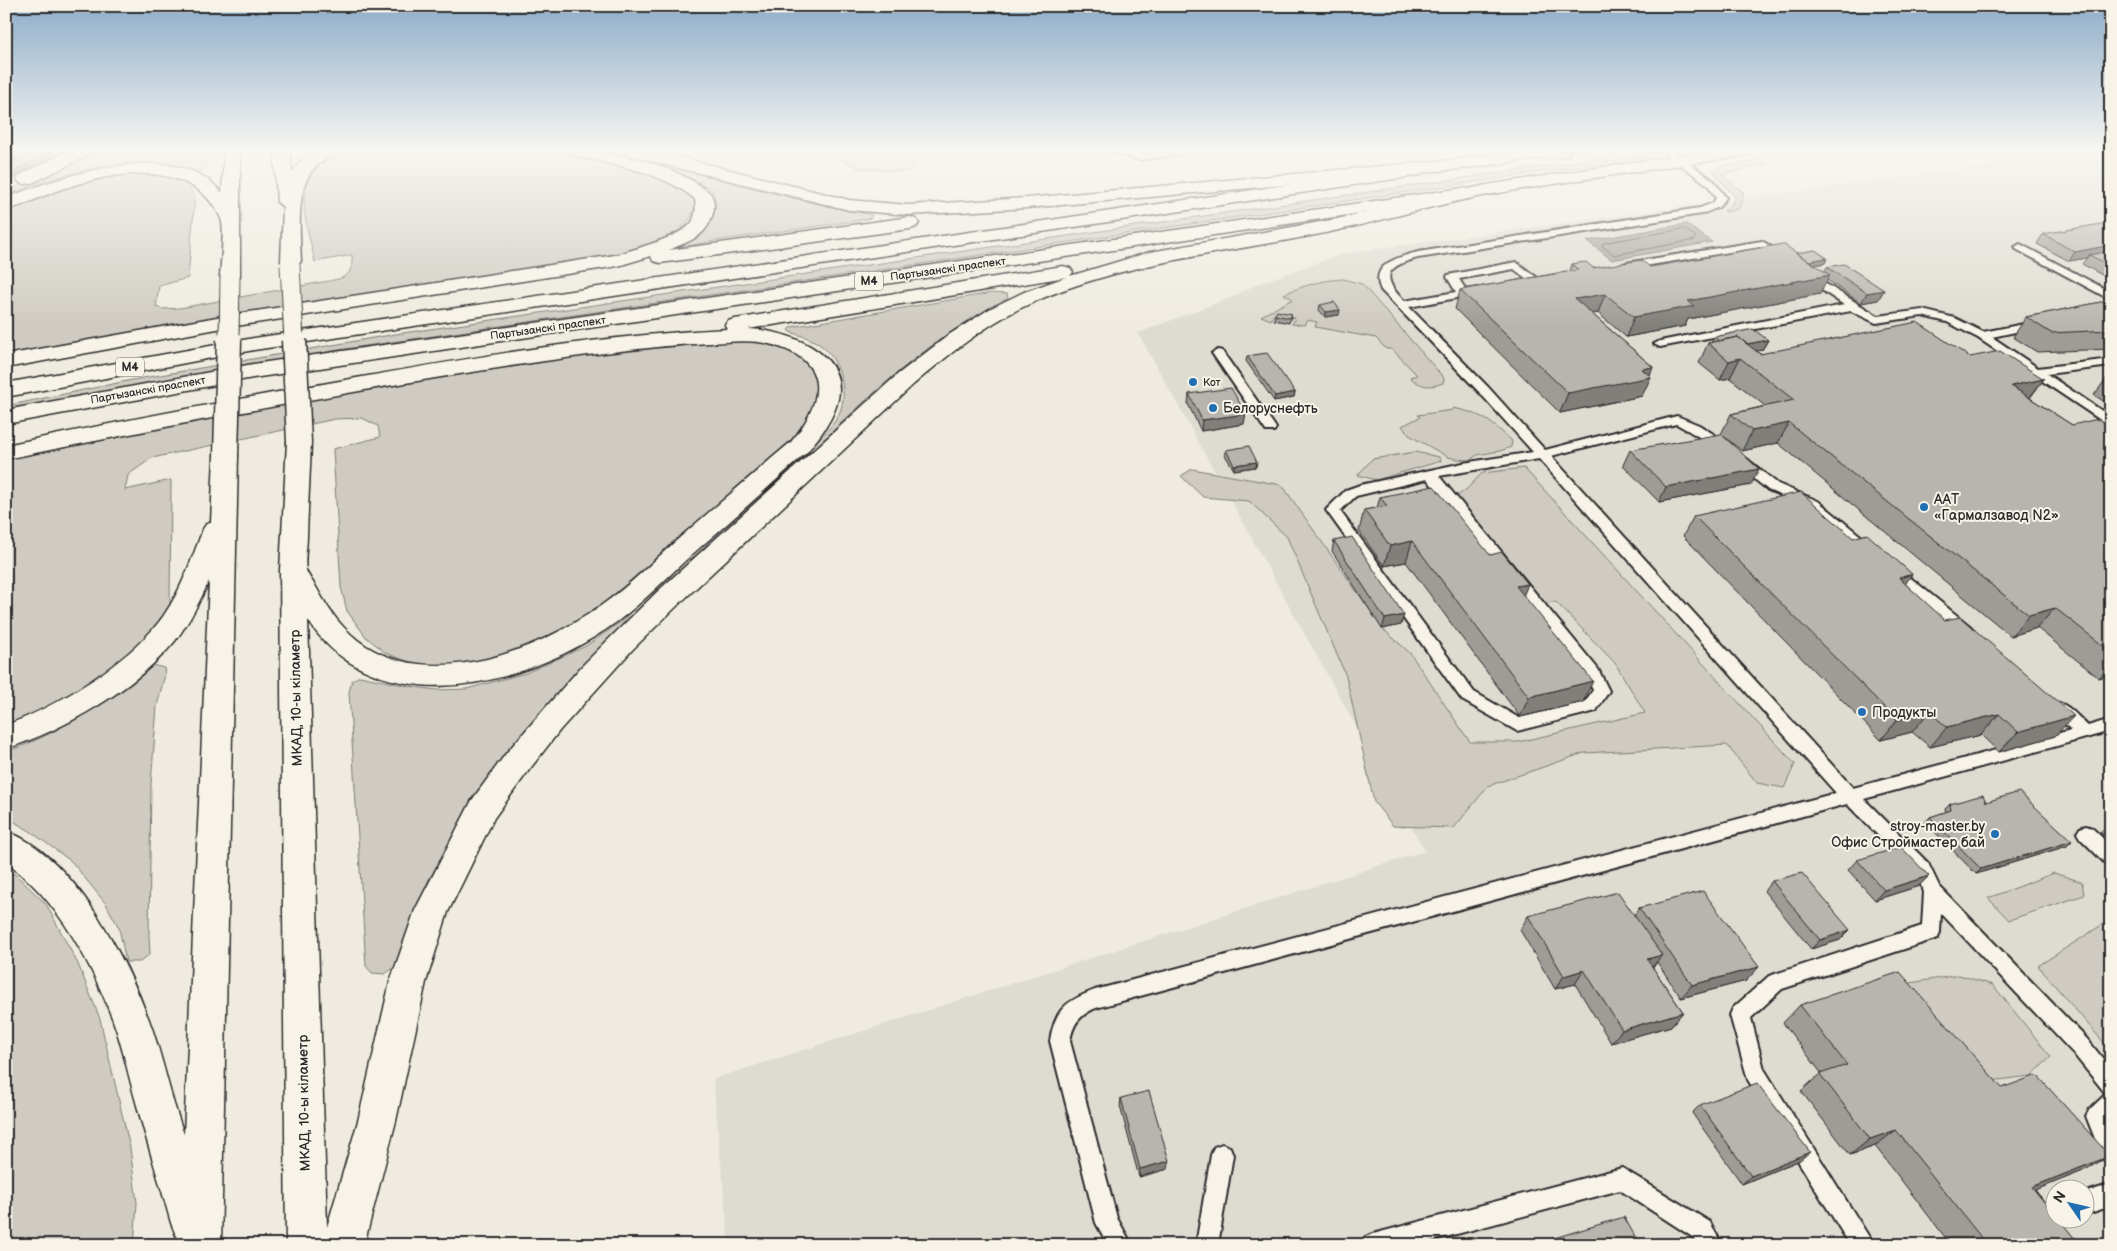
<svg xmlns="http://www.w3.org/2000/svg" width="2117" height="1251" font-family="'Balsamiq Sans',sans-serif">
<rect width="100%" height="100%" fill="#efebe0"/>
<filter id="ink" filterUnits="userSpaceOnUse"><feTurbulence type="fractalNoise" baseFrequency=".02" numOctaves="2"/><feDisplacementMap in="SourceGraphic" scale="10" xChannelSelector="R" yChannelSelector="G"/><feConvolveMatrix kernelMatrix="1 2 1 2 8 2 1 2 1" color-interpolation-filters="sRGB"/></filter>
<g filter="url(#ink)">
<path fill="#dedbd1" fill-rule="evenodd" d="M2092 151H2111V1245H729L713 1079 1425 851 1138 333 1232 297 1257 284 1345 253ZM2054 1188H2084V1218H2054Z"/>
<path fill="#cfcbc2" stroke="#7d7b76" d="M88 151H207C207 159 209 168 200 171 196 173 193 171 189 170 177 166 165 164 151 164 101 163 52 176 6 196V192Z
M337 151H561L658 177 674 183 694 196C703 236 635 249 607 256L212 317 6 356V208C45 190 171 144 195 197L188 278 159 286 156 307 163 309 180 308 323 282C344 278 353 278 352 255L315 262C305 216 289 181 337 151Z
M596 151H608L808 202 872 215 871 218 855 221 714 241 653 252 706 227 714 215 715 197 712 190 701 183 674 171Z
M814 151H913L921 157 908 172 859 168 830 154 811 153Z
M1635 153 1646 155 1645 157 338 350 163 382 6 414V406L132 380 396 334Z
M1758 160 1767 163 1722 175 1743 192V197L1739 208 1728 212 1724 211 1732 204 1735 197 1715 174 1714 171 1720 166Z
M1343 279 1362 284 1444 378 1443 383C1430 388 1420 387 1410 377L1417 375 1392 349H1386L1376 338 1315 327 1317 322 1307 320 1304 325 1292 324 1295 318 1274 314 1271 320 1261 316 1293 299 1284 294C1303 286 1321 280 1343 279Z
M991 293 1007 294 1008 299C930 337 869 396 807 456 687 571 576 699 463 822L428 881 395 967 385 974 372 973 366 966 349 692 352 680 360 676 408 686 437 690 466 689 526 673 586 646 631 615 811 447C820 437 833 427 839 414 850 390 838 355 816 342 808 337 799 335 790 332L788 330 791 327Z
M711 339C730 340 752 339 772 342 780 344 789 350 796 354 838 381 809 423 782 449L609 601 571 628 512 653 463 664 423 665 409 662 386 653 366 637 347 611 341 587 333 449 380 437 378 426 362 418 335 419 152 458 128 475 125 490 171 480 170 609C160 621 151 634 140 644 109 675 48 712 6 725V460L336 393 684 341Z
M1453 408C1483 414 1490 421 1512 441L1511 447 1500 451 1477 455 1470 460 1457 459 1448 457 1409 435 1402 426 1420 417 1418 415 1453 410Z
M1415 452 1439 457 1441 461 1376 480 1358 475 1372 459Z
M1524 468 1795 764 1784 788 1757 783 1727 745 1584 753 1488 786 1454 828 1393 826 1374 802 1346 676 1287 537 1249 501 1203 497 1181 476 1192 469 1282 485 1383 629 1410 653 1470 742H1518L1645 713 1615 663 1556 602 1527 603 1445 504 1467 489 1482 473Z
M152 665 164 668 165 674 157 706 151 784 149 936 150 954 140 962H126L119 928 106 904 72 862 30 831 6 817V752C44 739 76 720 109 698 124 688 139 679 152 665Z
M6 870 16 875 46 904 78 964 100 1019 130 1148 137 1203 134 1245H6Z
M2054 873 2082 882 2084 895 2009 920 1988 898Z
M2111 919V1051L2038 966Z
M1959 975 1993 985 2051 1057 2031 1076 1966 1084 1898 985Z"/>
<path fill="#a4a29a" stroke="#74726e" d="M1686 224 1712 242 1612 260 1587 241Z"/>
<g fill="none" stroke-linecap="round" stroke-linejoin="round">
<path stroke="#5b5b57" stroke-width="1" d="M1684 229 1695 236V240L1614 255 1602 246 1604 243Z"/>
<g stroke="#2b2b2b" stroke-width="4">
<path id="service" d="M1109 151C1119 151 1131 154 1141 154 1156 153 1170 151 1185 151L1181 154 1139 160Z
M1662 151H1672L1714 181 1726 198 1719 207 1702 214 1418 258C1387 266 1379 276 1404 301L1456 292 1447 277 1448 275 1516 262 1539 279 1540 281 1539 283 1516 286 1515 284 1516 282 1527 279 1514 269 1459 279 1466 290 1478 288 1483 291 1478 294 1409 307 1488 387 1545 450 1677 416 1699 425 1729 444 1730 447 1729 450C1719 452 1688 429 1676 424L1551 456 1853 788 2071 730 2048 707 2050 703C2064 698 2078 717 2088 726L2111 719V731L1864 799 1928 863 1939 886 2087 1039 2111 1069V1118L2109 1119 2111 1124V1162L2103 1159 2086 1116 2090 1109 2106 1094 2073 1053 1941 913 1940 932 1938 938 1782 989 1751 1018 1764 1069 1874 1245H1850L1748 1080 1730 1015 1733 1008 1769 976 1922 926 1924 892 1916 874 1847 804 1096 1008C1080 1015 1073 1023 1070 1041L1117 1218 1132 1245H1108L1096 1223 1050 1041C1055 1009 1066 1001 1095 990L1836 793 1539 459 1439 476 1598 669 1609 691 1596 711 1517 731 1462 700 1326 510 1346 490 1360 485 1463 463 1533 452 1480 393 1381 290C1369 264 1399 257 1418 252L1700 208 1713 203 1716 198 1708 185ZM1427 479 1586 676 1593 690 1585 702 1519 718 1474 692 1340 511 1356 496Z
M1762 241 1787 257 1788 259 1787 261H1779L1760 247 1626 269 1621 266 1626 263Z
M2020 244 2111 292V300L2016 249 2015 247Z
M1808 273 1878 316 1922 310 1955 318 1983 332 2039 321 2043 322 2045 324 2043 326 1992 337 2038 368 2111 359V366L2047 374 2111 417V427L1978 338 1947 322 1922 316 1876 323 1851 311 1660 347 1654 344 1660 341 1844 305 1804 278 1803 276 1804 274Z
M1218 350 1222 351 1274 425 1276 428 1274 431H1266L1212 353Z
M1742 458 1747 459 1778 484 1818 501 1873 546 1875 549 1873 552H1863L1808 507 1768 490 1737 465 1736 462Z
M1891 564 1896 566 1971 627 1974 631 1971 635 1966 636 1961 635 1886 572 1884 569 1886 566Z
M2086 826 2092 828 2111 846V866L2105 863 2080 838 2077 833 2080 828Z
M1222 1144 1230 1147 1233 1155 1218 1245H1196L1211 1155 1214 1147Z
M1622 1168 1710 1222 1722 1245H1698L1694 1238 1620 1190 1416 1245H1362L1365 1237 1373 1234Z
M2111 1184V1206L2084 1215V1193Z"/>
</g>
<g stroke="#2b2b2b" stroke-width="3">
<path id="primary" d="M1415 166 1421 167 1424 171 1421 175 254 350 6 397V383L254 338Z
M1463 188 1469 189 1472 193 1469 197 253 378 6 424V410L253 364Z
M6 831C76 856 130 965 153 1031 161 1055 167 1080 174 1104 187 1144 200 1183 213 1223L207 1238 192 1244 177 1238 171 1223C160 1183 147 1143 136 1102 129 1078 124 1053 116 1029 96 971 58 897 6 863Z"/>
</g>
<g stroke="#2b2b2b" stroke-width="3">
<path id="trunk" d="M69 151H91L89 155 32 183 26 184 20 183 17 179 20 175Z
M224 151H240V276L237 280 230 282 223 280 220 276C221 262 224 235 222 222 219 210 207 196 197 189 157 162 99 176 56 191 40 197 23 206 6 210V198C61 176 177 136 222 193Z
M274 151H290L292 173C305 153 311 151 334 151 328 160 317 163 311 172 296 192 300 237 301 261L298 265 291 267 284 265 281 261 283 207 277 202Z
M570 151C618 151 672 163 710 193 714 199 715 206 713 213 706 238 691 240 669 250L910 217 916 219 919 223 916 227 910 229 660 263 653 261 651 256 618 266 217 329 6 368V355L217 317 615 255C632 250 684 236 692 222 696 215 696 206 695 199 661 171 614 165 572 155Z
M625 151H655L849 200 908 205 1027 198 1460 159 1519 151H1570L1568 155 1562 156 1460 169 1027 208 908 215 849 210 627 155Z
M1707 151H1751L1749 155 1743 156C1658 169 1572 180 1488 195 1438 204 1388 219 1339 230 1234 253 1119 260 1021 308 982 327 947 356 914 384L678 605 633 649 560 730 529 770 494 818 448 912 426 982 396 1121 364 1245H286L280 570 287 442 291 437 299 435 307 437 311 442C310 473 308 505 307 536 307 546 304 561 306 570 308 576 313 582 316 587 329 611 343 631 366 646 437 690 538 650 599 607 630 586 657 557 685 533 720 503 755 472 791 442 825 401 831 359 769 344 750 339 729 342 710 343 669 345 628 350 588 355 460 372 333 395 207 419 140 432 73 445 6 459V445C119 421 232 400 345 380 471 358 599 335 728 329L725 325 728 321 735 319 1063 266 1070 268 1073 272 1070 276 1150 252 1337 219 1486 185ZM1066 277 1024 292 991 308 950 334 898 374 658 591 613 635 580 668 507 752 472 800 415 910 390 982 358 1121 327 1227 308 620C330 656 365 676 406 683 477 696 562 662 618 621 646 600 671 573 697 550 734 518 771 485 807 452 820 436 834 419 838 399 848 351 785 330 748 329Z
M226 449 234 451 238 456 221 1245H179L209 581C200 601 189 623 175 641 135 689 66 729 6 749V725C57 707 133 660 164 615 182 589 192 558 203 529L207 523 211 522 214 456 218 451Z"/>
</g>
<use href="#service" fill="#f7f3e8" fill-rule="evenodd"/>
<use href="#primary" fill="#f7f3e8" fill-rule="evenodd"/>
<use href="#trunk" fill="#f7f3e8" fill-rule="evenodd"/>
<g stroke="#2b2b2b" stroke-width="21" stroke-linecap="butt">
<path id="trunk-bridge-far1" d="M290 265 294 341
M229 341 230 276"/>
</g>
<g stroke="#2b2b2b" stroke-width="27" stroke-linecap="butt">
<path id="trunk-bridge" d="M294 340 299 442
M226 456 229 340"/>
</g>
<use href="#trunk-bridge-far1" stroke="#f7f3e8" stroke-width="19"/>
<use href="#trunk-bridge" stroke="#f7f3e8" stroke-width="24"/>
</g>
<path fill="#9e9c96" stroke="#2b2b2b" d="M2111 229V280L2082 264 2087 258 2069 261 2037 244 2043 234Z
M1796 253 1827 258 1825 263 1814 265 1824 272 1827 267 1884 290 1878 300 1861 303 1827 280 1820 294 1688 319 1685 326 1626 337 1598 313 1592 314 1653 367 1642 396 1560 413 1455 309 1460 290 1570 271 1572 264 1593 268 1650 267Z
M2111 300V349L2037 352 2013 337 2026 317Z
M1320 305 1339 315 1325 317 1319 310Z
M1292 314 1289 323 1274 320 1275 315Z
M1714 337 1768 340 1762 350 1756 351 1760 354 1970 357 2044 379 2030 398 2072 425 2111 427V674L2099 678 2037 628 2011 636 1778 443 1742 451 1721 434 1731 414 1765 406 1730 378 1720 380 1699 363 1708 343H1711Z
M1247 356 1295 392 1294 397 1274 401 1246 361Z
M2109 375H2111V406L2094 395Z
M1189 394 1244 424 1201 431 1188 404Z
M1226 450 1256 467 1234 470 1225 455Z
M1630 450 1751 485 1659 502 1623 465Z
M1380 497 1490 555 1523 595 1583 702 1520 717 1406 562 1384 566 1359 531 1364 510 1377 508Z
M1694 516 1906 584 2055 736 1999 752 1981 735 1930 747 1912 732 1881 740 1683 536Z
M1334 541 1401 625 1382 629 1332 551Z
M1950 804 2067 846 1976 874 1925 822 1930 817 1946 812 1945 809Z
M2111 823V842L2100 832Z
M1857 860 1919 886 1875 900 1848 870Z
M1772 881 1840 940 1811 949 1764 891Z
M1639 908 1746 981 1681 998 1657 962 1653 968 1683 1012 1671 1026 1611 1043 1575 984 1555 989 1520 930 1528 916 1634 915Z
M1800 1005 2002 1088 2083 1171 2035 1190 2081 1245H1951L1875 1146 1850 1155 1801 1091 1820 1074H1822L1783 1023Z
M1121 1098 1169 1161 1168 1169 1139 1177 1120 1106Z
M1700 1105 1800 1160 1742 1184 1692 1113Z"/>
<path fill="#817f7a" stroke="#2b2b2b" d="M21 151H34L6 164V158Z
M54 151H66L6 181V175Z
M2111 245V254L2089 255 2087 258 2069 261 2075 252Z
M1827 258 1825 263 1803 267 1805 262Z
M1830 275 1820 294 1688 319 1685 326 1626 337 1634 317 1688 301Z
M1884 290 1878 300 1861 303 1867 293Z
M1605 294 1598 313 1568 319 1575 299Z
M1340 310 1339 315 1325 317 1326 312Z
M1768 340 1762 350 1725 357 1727 348Z
M1740 358 1730 378 1720 380 1729 361Z
M1653 367 1649 377H1651L1642 396 1560 413 1568 393 1642 369Z
M2044 379 2029 398 2011 386Z
M1295 392 1294 397 1274 401 1275 396Z
M1246 414 1244 424 1201 431 1202 420Z
M1789 423 1778 443 1742 451 1752 431Z
M1257 462 1256 467 1234 470V465Z
M1759 469 1751 485 1659 502 1666 487Z
M1412 541 1406 562 1384 566 1390 546Z
M1912 574 1898 595 1899 578Z
M1528 584 1520 604 1516 586Z
M2055 608 2037 628 2011 636 2029 615Z
M1404 615 1401 625 1382 629 1385 619Z
M2111 665V674L2099 678Z
M1593 681 1583 702 1520 717 1529 697Z
M1929 712 1912 732 1881 740 1897 720Z
M1999 714 1981 735 1930 747 1947 727Z
M2074 716 2055 736 1999 752 2018 732Z
M2072 841 2067 846 1976 874 1981 869Z
M1929 876 1919 886 1875 900 1884 890Z
M1850 930 1840 940 1811 949 1820 940Z
M1662 955 1651 969 1647 959Z
M1759 967 1746 981 1681 998 1692 985Z
M1584 970 1575 984 1555 989 1564 976Z
M1683 1012 1671 1026 1611 1043 1622 1030Z
M1896 1130 1875 1146 1850 1155 1870 1139Z
M1810 1152 1800 1160 1742 1184 1751 1176Z
M2110 1156 2083 1171 2006 1202 2032 1187Z
M1169 1161 1168 1169 1139 1177 1140 1169Z"/>
<path fill="#b8b5ae" stroke="#2b2b2b" d="M6 151H21L6 158Z
M37 151H54L6 175V166Z
M2101 224 2111 229V245L2075 252 2043 234Z
M1783 244 1830 275 1688 301 1694 306 1634 317 1605 294 1575 299 1653 367 1642 369 1651 377 1568 393 1460 290 1578 270 1572 264 1586 262 1593 268 1641 260 1650 267Z
M1815 250 1827 258 1809 261 1796 253Z
M2111 251V266L2089 255Z
M1844 264 1884 290 1867 293 1827 267Z
M2111 300V330L2051 333 2026 317Z
M1334 302 1340 310 1326 312 1320 305Z
M1277 311 1292 314 1290 318 1275 315Z
M1917 322 1970 357 2000 351 2044 379 2011 386 2072 425 2098 419 2111 427V652L2055 608 2029 615 1789 423 1752 431 1731 414 1794 400 1740 358 1729 361 1708 343 1738 337 1760 354Z
M1753 329 1768 340 1747 344 1738 337 1719 341 1714 337Z
M1267 353 1295 392 1275 396 1247 356Z
M1231 388 1246 414 1202 420 1189 394Z
M1721 434 1759 469 1666 487 1630 450Z
M1249 446 1257 462 1234 465 1226 450Z
M1434 486 1490 555 1502 552 1528 584 1516 586 1593 681 1529 697 1412 541 1390 546 1364 510 1387 506 1380 497Z
M1801 492 1853 538 1867 534 1912 574 1899 578 1945 620 1960 617 2074 716 2018 732 1999 714 1947 727 1929 712 1897 720 1694 516Z
M1352 537 1404 615 1385 619 1334 541Z
M2019 792 2072 841 1981 869 1930 817 1951 810 1950 804 1983 795 1986 802Z
M1901 847 1929 876 1884 890 1857 860Z
M1802 873 1850 930 1820 940 1772 881Z
M1703 891 1759 967 1692 985 1639 908Z
M1618 892 1662 955 1647 959 1683 1012 1622 1030 1584 970 1564 976 1528 916Z
M1900 972 2002 1088 2037 1075 2110 1156 2032 1187 2054 1214V1218H2059L2081 1245H1987L1896 1130 1870 1139 1820 1074 1847 1065 1800 1005Z
M1757 1083 1810 1152 1751 1176 1700 1105Z
M1149 1091 1169 1161 1140 1169 1121 1098Z
M1624 1217 1640 1245H1531Z"/>
</g>
<linearGradient id="sky" x2="0" y2="1"><stop stop-color="#8dadc9"/><stop offset="0.46" stop-color="#f8f6f1"/><stop offset="1" stop-color="#f8f6f1" stop-opacity="0"/></linearGradient>
<rect width="2117" height="327" fill="url(#sky)"/>
<g fill="#1f6fb2" stroke="#f7f3e8" stroke-width="2">
<circle cx="1193" cy="382" r="5"/>
<circle cx="1213" cy="408" r="5"/>
<circle cx="1924" cy="507" r="5"/>
<circle cx="1862" cy="712" r="5"/>
<circle cx="1995" cy="834" r="5"/>
</g>
<g text-anchor="middle" dominant-baseline="central" stroke-width="4" stroke-linejoin="round" paint-order="stroke">
<g font-size="11" fill="#2b2b2b" stroke="#f7f3e8">
<text transform="translate(948 269) rotate(-8)">Партызанскі праспект</text>
<text transform="translate(548 328) rotate(-8)">Партызанскі праспект</text>
<text transform="translate(148 390) rotate(-10)">Партызанскі праспект</text>
</g>
<g font-size="11" fill="#2b2b2b" stroke="#f7f3e8" text-anchor="start">
<text x="1203" y="382">Кот</text>
</g>
<g fill="#f7f3e8" stroke="#686764" stroke-width="1">
<rect x="855" y="271.5" width="28" height="19" rx="4"/>
<rect x="116" y="357.5" width="28" height="19" rx="4"/>
</g>
<g font-size="12" font-weight="bold" fill="#2b2b2b">
<text x="869" y="281">М4</text>
<text x="130" y="367">М4</text>
</g>
<g font-size="14" fill="#2b2b2b" stroke="#f7f3e8" text-anchor="start">
<text x="1223" y="408">Белоруснефть</text>
<text x="1934" y="499">ААТ<tspan x="1934" dy="16">«Гармалзавод N2»</tspan></text>
<text x="1872" y="712">Продукты</text>
<text x="1985" y="826" text-anchor="end">stroy-master.by<tspan x="1985" dy="16">Офис Строймастер бай</tspan></text>
</g>
<g font-size="14" fill="#2b2b2b" stroke="#f7f3e8">
<text transform="translate(296 698) rotate(-91)">МКАД, 10-ы кіламетр</text>
<text transform="translate(304 1103) rotate(-91)">МКАД, 10-ы кіламетр</text>
</g>
</g>
<rect width="2117" height="1251" fill="none" stroke="#f7f3e8" stroke-width="25"/>
<rect x="12" y="12" width="2092" height="1226" fill="none" stroke="#2b2b2b" stroke-width="2" filter="url(#ink)"/>
<g transform="translate(2070 1204) rotate(304)"><circle r="24" fill="#f7f3e8" stroke="#a5a39c"/>
<path d="M0-4L9 19L0 12L-9 19Z" fill="#1f6fb2"/>
<text y="-8" font-size="14" font-weight="bold" text-anchor="middle" fill="#2b2b2b">N</text>
</g>
</svg>
